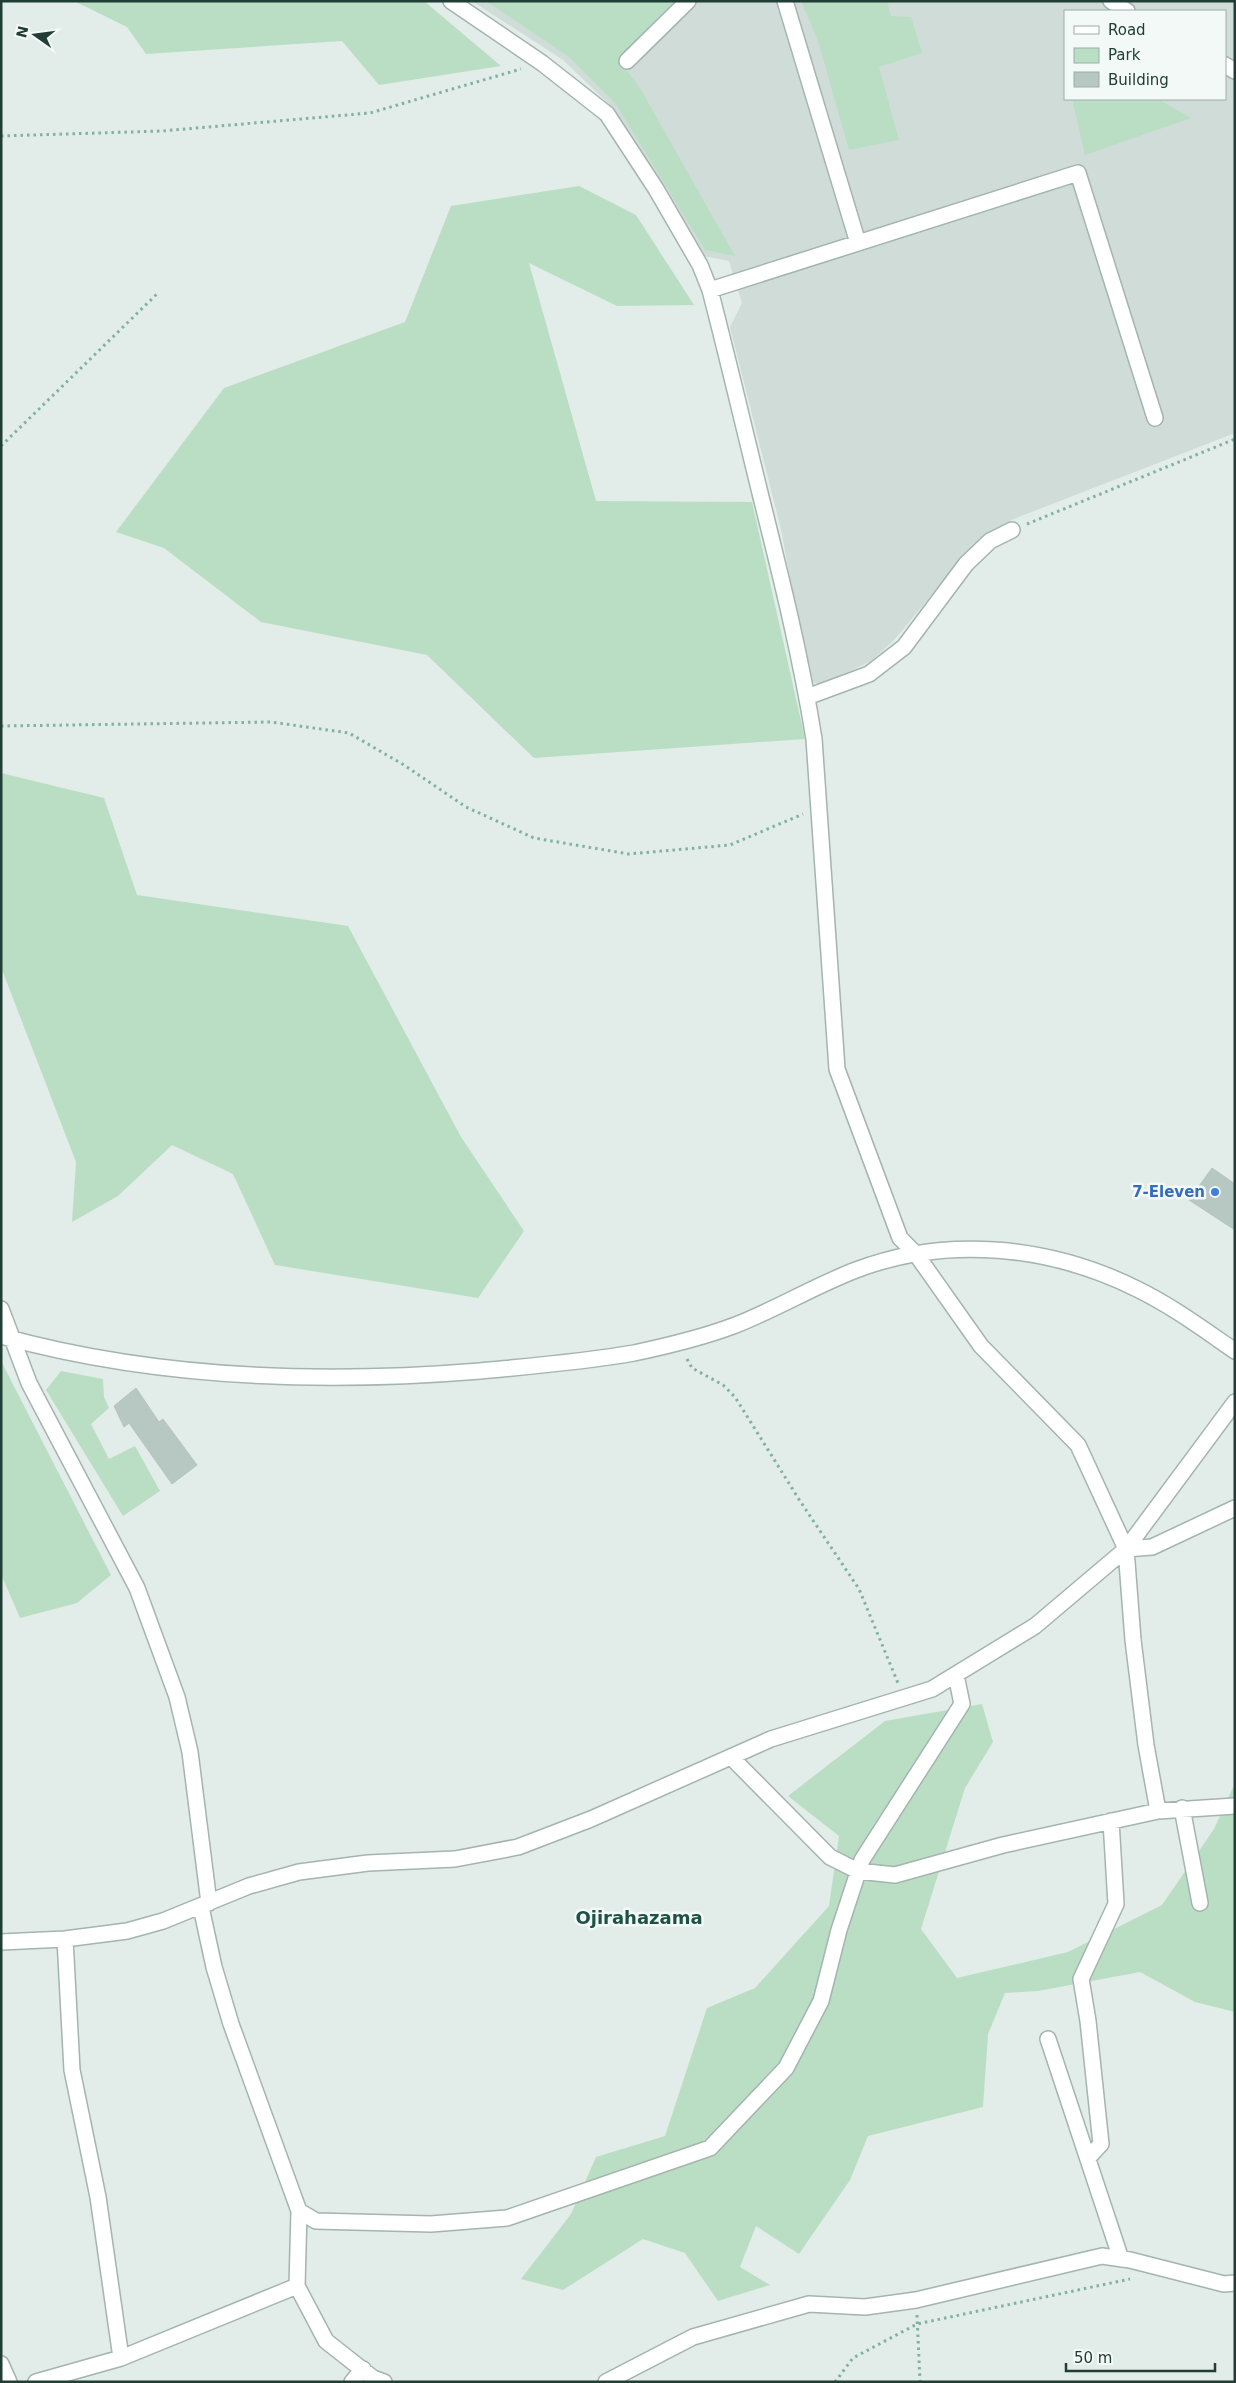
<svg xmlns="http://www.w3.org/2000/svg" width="1236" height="2383" font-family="'DejaVu Sans',sans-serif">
<rect width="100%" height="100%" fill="#e2ece8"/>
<path fill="#d0dcd7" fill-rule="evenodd" d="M472 1H1235V433L1011 520 973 545 895 639 871 661 821 685 812 682 801 638 781 529 730 327 742 303 729 261 699 255 608 103 563 60ZM1065 11H1225V99H1065Z"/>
<path fill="#badec4" d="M74 1H424L501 66 379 85 342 41 146 54 127 27Z
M486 1H679L619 60 640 88 735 256 705 250 615 103 568 56Z
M801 1H887L891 16 911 17 922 53 879 67 899 140 849 150 818 41Z
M1072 99H1158L1191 118 1085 155Z
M579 186 636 215 694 305 617 306 529 263 596 501 752 502 805 739 534 758 427 655 261 622 164 548 116 532 224 388 405 322 451 206Z
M1 773 104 798 137 895 348 926 461 1137 524 1231 478 1298 275 1265 233 1174 172 1145 118 1196 72 1222 76 1162 1 967Z
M1 1361 111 1575 77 1603 20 1618 1 1574Z
M61 1371 103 1379 104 1397 109 1408 91 1424 109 1459 135 1446 160 1491 123 1516 46 1390Z
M982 1704 993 1742 965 1788 921 1929 957 1978 1068 1952 1162 1905 1214 1829 1235 1783V2012L1195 2002 1140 1972 1038 1991 1005 1993 988 2034 983 2107 868 2136 850 2180 799 2254 756 2226 740 2267 770 2285 718 2301 685 2253 643 2239 563 2290 521 2279 571 2214 596 2157 665 2136 707 2008 755 1988 829 1906 839 1836 788 1796 885 1721Z"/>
<path fill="#b7c7c1" stroke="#b4c6bf" d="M1212 1168 1235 1184V1230L1189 1200Z
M136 1388 159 1422 163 1419 197 1465 172 1484 129 1423 124 1427 114 1406Z"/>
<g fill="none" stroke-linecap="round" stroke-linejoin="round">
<g stroke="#a4b4af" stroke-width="18">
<path id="minor" d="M451 1 542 63 607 114 656 189 700 265 710 290C728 359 744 428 761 497 781 577 801 657 814 739L837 1069 900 1238 916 1254 981 1346 1078 1445 1126 1549 1133 1640 1146 1745 1158 1811
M785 1 858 243
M1111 1 1127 11
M627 61 688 1
M1225 65 1235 71
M710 290 1078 173 1155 418
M807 697 869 674 904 647 966 564 990 541 1012 530
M1 1309 29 1383 137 1588 177 1697 190 1752 209 1903
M1 1336C156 1379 321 1384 480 1371 532 1366 583 1362 634 1353 667 1346 701 1338 733 1326 775 1310 814 1286 856 1270 947 1235 1051 1246 1137 1289 1172 1306 1203 1329 1235 1351
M1126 1549 1152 1547 1235 1508
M731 1757 830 1857 858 1871 895 1875 1003 1845 1158 1811 1235 1806
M1182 1808 1200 1903
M201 1907 214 1967 231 2024 299 2211 316 2221 431 2224 507 2218 710 2148 786 2068 821 2001 839 1930 862 1860 962 1704 956 1675
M1 1942 65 1939 127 1931 163 1921 249 1886 299 1872 368 1863 455 1859 518 1847 591 1819 771 1739 932 1689 1035 1626 1126 1549 1235 1402
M1048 2039 1121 2259
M1088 2158 1101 2144 1088 2021 1081 1979 1116 1904 1111 1821
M297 2286 326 2341 373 2378 384 2382
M121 2358 297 2286 299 2211
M1 2364 9 2382
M36 2382 121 2358 98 2197 72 2070 65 1939
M352 2382 363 2369
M606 2382 693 2337 809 2304 865 2307 916 2300 1102 2256 1130 2260 1224 2284 1235 2283"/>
</g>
<path stroke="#81b1a2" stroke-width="3" stroke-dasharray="2.5 4" stroke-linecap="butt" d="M1 136 162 131 370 113 521 69
M1 446 159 292
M1027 524 1235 439
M1 726 271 722 349 733 404 765 466 807 534 838 629 854 730 845 803 814
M687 1359 692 1368 723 1385 735 1397 800 1501 859 1589 898 1683
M917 2315 920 2382
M835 2382 853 2358 917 2324 1130 2279"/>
<use href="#minor" stroke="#fff" stroke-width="15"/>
</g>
<circle fill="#3f7fe0" stroke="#f2f9f6" stroke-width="2" cx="1215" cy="1192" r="5"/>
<g text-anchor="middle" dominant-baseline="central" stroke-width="5" stroke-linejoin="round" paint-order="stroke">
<g font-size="15" font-weight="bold" fill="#366cbe" stroke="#f2f9f6" text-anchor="end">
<text x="1205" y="1192">7-Eleven</text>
</g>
<g font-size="18" font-weight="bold" fill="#1c5144" stroke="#f2f9f6">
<text x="639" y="1917">Ojirahazama</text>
</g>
</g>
<rect width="1236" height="2383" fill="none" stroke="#213e36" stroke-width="5"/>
<rect x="1064" y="10" width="162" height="90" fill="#f2f9f6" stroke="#9eaea9"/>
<rect x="1074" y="26" width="25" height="8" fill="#ffffff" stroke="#9eaea9"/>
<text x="1108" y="35" font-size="15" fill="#213e36">Road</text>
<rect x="1074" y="48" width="25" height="15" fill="#badec4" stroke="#9eaea9"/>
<text x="1108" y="60" font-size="15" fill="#213e36">Park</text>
<rect x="1074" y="72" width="25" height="15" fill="#b7c7c1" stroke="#9eaea9"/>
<text x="1108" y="85" font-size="15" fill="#213e36">Building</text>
<g transform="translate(35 35) rotate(284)" stroke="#f2f9f6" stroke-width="4" paint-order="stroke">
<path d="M0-4L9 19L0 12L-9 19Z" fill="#213e36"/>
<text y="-8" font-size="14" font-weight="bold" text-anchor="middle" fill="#213e36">N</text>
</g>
<path d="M1066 2363v8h149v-8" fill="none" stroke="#213e36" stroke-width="2.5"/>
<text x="1074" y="2363" font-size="15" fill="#213e36" stroke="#f2f9f6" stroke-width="4" paint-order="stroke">50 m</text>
</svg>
